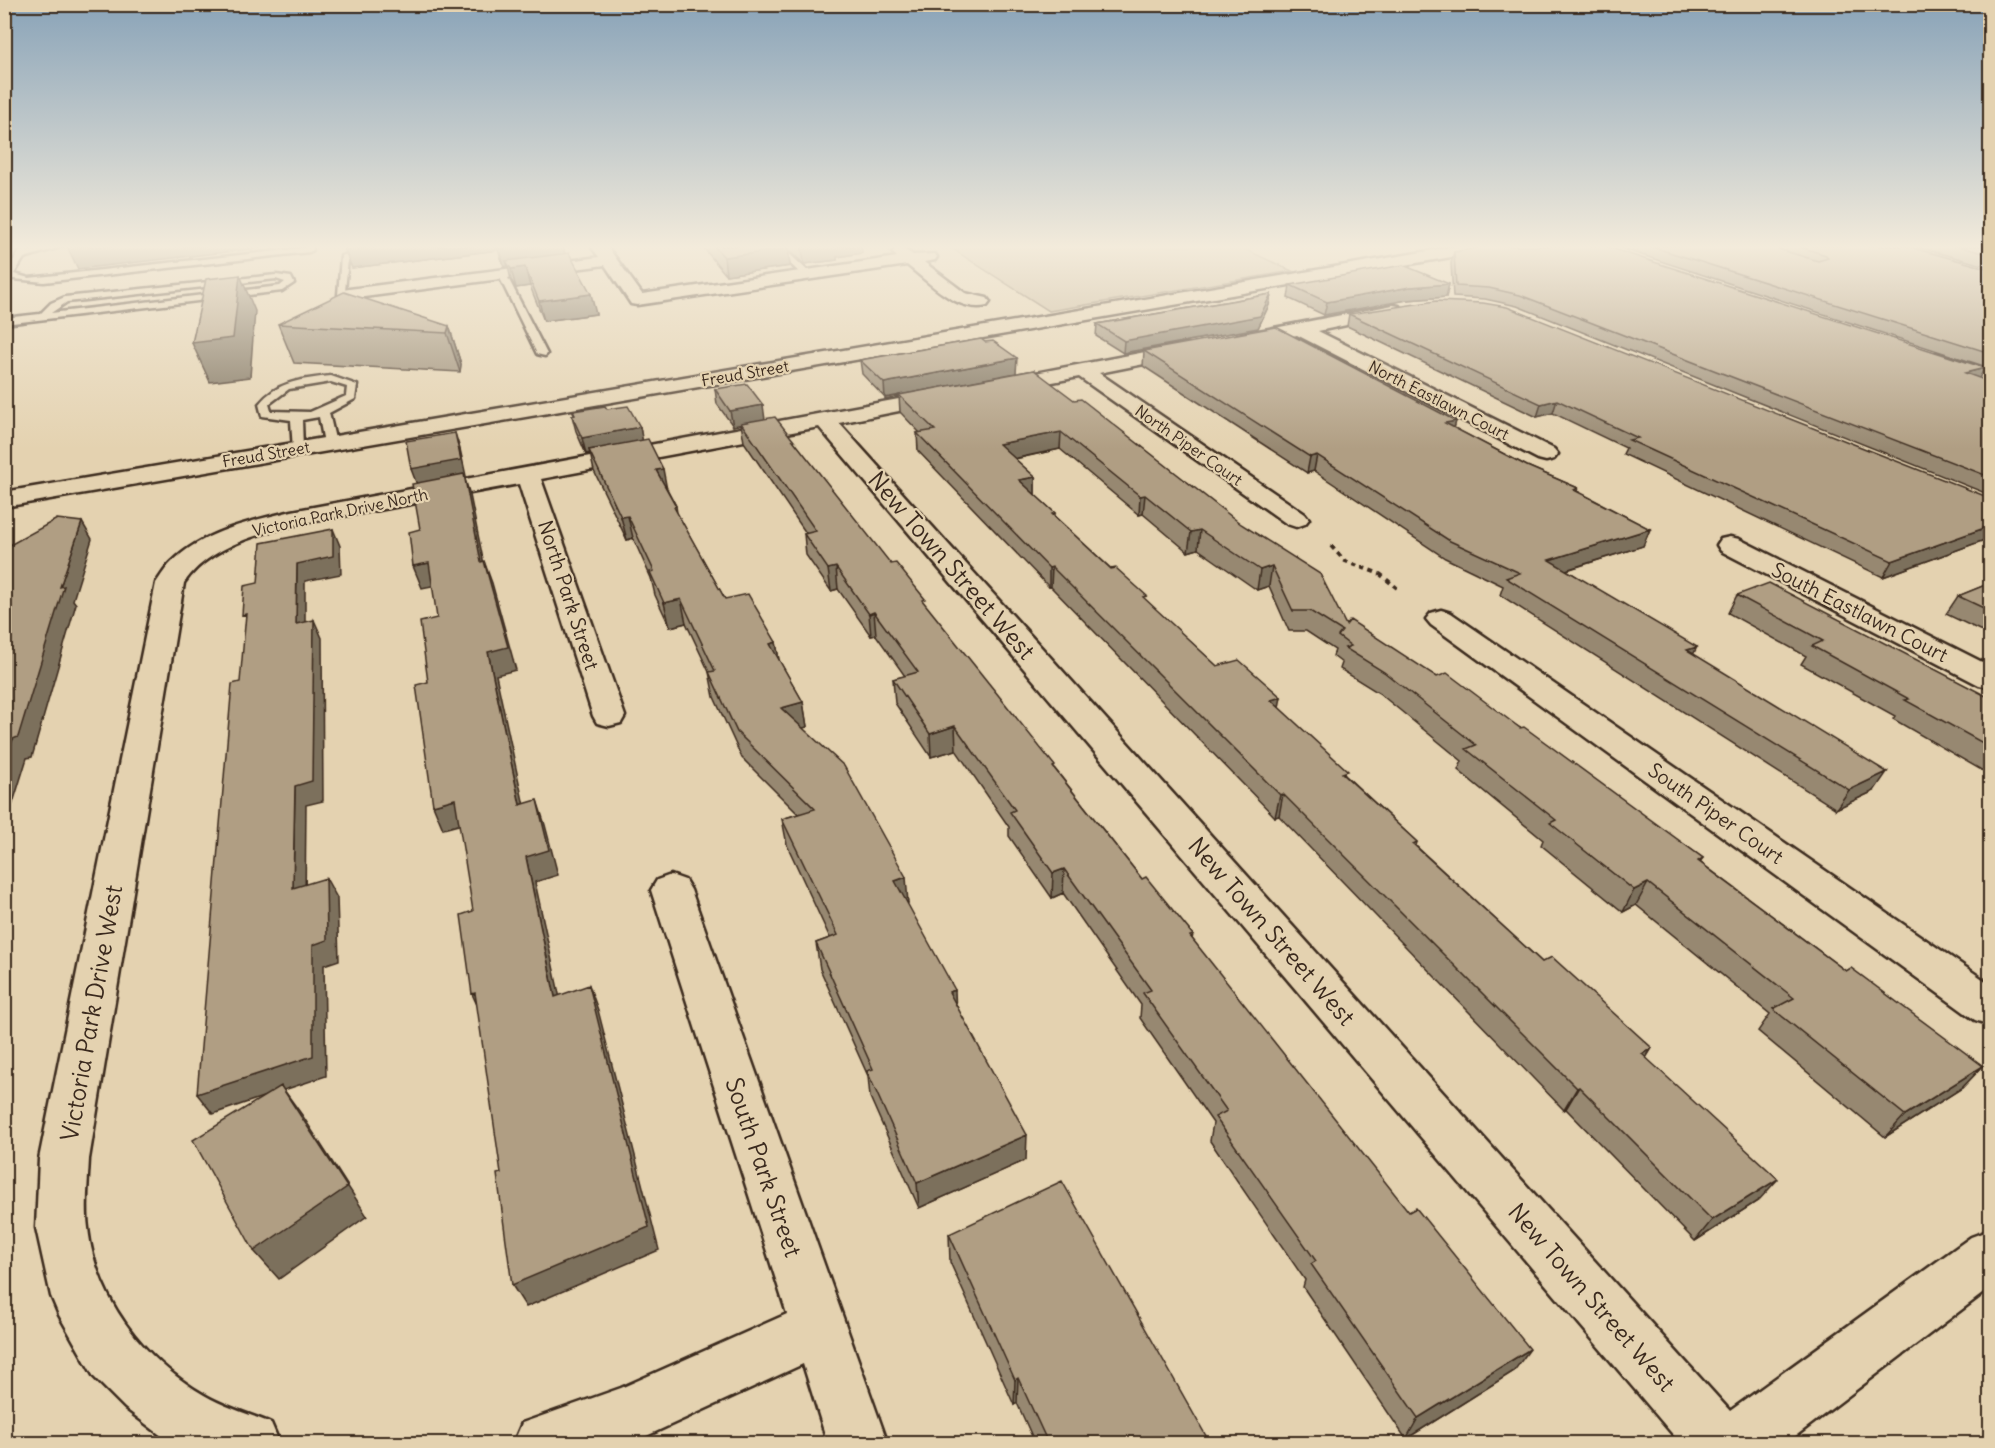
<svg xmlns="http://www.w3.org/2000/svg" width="1995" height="1448" font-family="Delius,sans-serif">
<rect width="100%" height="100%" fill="#e4d2b0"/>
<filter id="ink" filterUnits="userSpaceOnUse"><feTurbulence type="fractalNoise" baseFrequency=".0167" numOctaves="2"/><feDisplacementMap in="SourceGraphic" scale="12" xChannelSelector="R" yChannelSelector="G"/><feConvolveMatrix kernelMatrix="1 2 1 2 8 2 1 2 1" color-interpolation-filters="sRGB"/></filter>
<g filter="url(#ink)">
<path fill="#c5b496" stroke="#806f5a" stroke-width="1.5" d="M948 246H1238L1292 271 1049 311Z"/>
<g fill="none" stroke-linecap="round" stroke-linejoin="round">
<g stroke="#3b2a1e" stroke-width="5">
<path id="service" d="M24 246H32L28 252 49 246H63L24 258 14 274 29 278 305 248V246H313V250L309 252 44 282 4 278V273Z
M384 246H410L363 253 348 259 345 291 353 294 349 297 338 295 341 256 362 249Z
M772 246H781L810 273V277H804Z
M499 272 506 274 547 354 545 356 537 354 498 274Z
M276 275 291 277 294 283 282 291 4 324V318L40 314 51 303 65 297ZM276 279 285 282 280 286 51 313 67 302Z
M331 376 357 385 355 399 329 413 336 443 330 446 324 443 319 417 302 420 303 449 297 452 293 451 291 420 262 416 259 404C277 381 304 379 331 376ZM331 382 347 387 346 396 310 412 271 411 269 404 289 389Z"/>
</g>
<g stroke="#3b2a1e" stroke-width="5">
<path id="minor" d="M591 246H607L642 294 897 257 892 252 900 247 913 255 935 254 937 257 935 260 924 262 965 293 987 298 990 302 987 306C957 313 929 282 907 265L637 305 631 304 605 265 349 299 343 298 340 294 343 290 349 289 599 257Z
M1458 246H1494L1486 251 4 507V492Z
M1393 305 1399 306 1402 310 1399 314 1318 331 1554 449 1558 454 1554 459 1546 461 1538 459 1297 335 1243 346 1236 344 1234 340 1236 336 1243 334Z
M1187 344 1194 346 1197 350 1194 354 1099 373 1305 514 1309 519 1305 524 1296 527 1287 524 1079 377 999 392 992 390 989 386 992 382 999 380Z
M1938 353 1990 370V382L1931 363 1928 359 1931 355Z
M942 391 949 393 952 397 949 401 839 423 1730 1411 1971 1237 1990 1230V1288L1785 1444H1681L819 427 541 479 625 716 621 723 609 726 597 723 593 716 519 484C474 492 429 501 384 509 326 520 219 529 184 583L89 1159C88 1181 85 1206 88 1228 96 1299 143 1359 204 1395 224 1407 249 1414 271 1423L280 1444H179L163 1437 125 1408 94 1377 59 1315 51 1296 36 1228 39 1159 156 583C161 576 166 567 173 561 204 531 251 521 292 511Z
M1730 537 1739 539 1990 666V687L1979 685 1721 551 1717 545 1721 539Z
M1441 610 1451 613 1990 984V1025L1975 1020 1431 625 1426 619 1431 613Z
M671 875 685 880 691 890 888 1444H828L803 1364 629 1444H513L522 1423 621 1388 787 1314 651 890 657 880Z"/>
</g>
<path stroke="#3b2a1e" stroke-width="4" stroke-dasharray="5 4.5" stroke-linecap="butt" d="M1331 546 1345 561 1380 574 1397 588"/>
<use href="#service" fill="#e4d2b0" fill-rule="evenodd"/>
<use href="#minor" fill="#e4d2b0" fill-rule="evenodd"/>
</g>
<path fill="#978871" stroke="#3b2a1e" stroke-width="1.5" d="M345 246H563L565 254 596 314 544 321 530 286 516 288 511 280 508 266 504 267 498 250 352 268 345 250Z
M702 246H861L862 253 837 257V260L804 264 788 249 790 266 726 275Z
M1614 246H1905L1990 269V368Z
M1913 246H1990V267Z
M1454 252 1979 378 1990 382V495L1517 306 1485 299 1453 297 1451 263Z
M1449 284 1446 297 1407 300 1324 315 1288 298 1290 285Z
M1271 294 1269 305 1258 328 1123 353 1096 336 1097 324Z
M1349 314 1990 498V538L1883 577 1623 454 1626 448 1553 413 1537 417 1347 326Z
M278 324 449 326 461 364 460 372 294 363Z
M985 342 1016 373 885 398 862 374 860 360Z
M1144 351 1456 421 1454 428 1527 466 1578 488 1577 491 1650 529 1643 546 1567 570 1693 654 1874 791 1836 809 1500 595 1503 586 1445 558 1314 471 1307 473 1143 366Z
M1034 370 1346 625 1437 677 1520 728 1703 858 1700 862 1846 971 1983 1066 1962 1088 1885 1137 1758 1031 1770 1014 1636 905 1623 912 1541 845 1543 840 1458 770 1462 761 1379 693 1340 669 1342 663 1333 656 1335 650 1306 631H1289L1269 586 1257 590 1198 549 1188 552 1143 514 1139 515 1060 449 1015 459 1035 477V495L1055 513V517L1217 666 1279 708 1346 776 1417 842 1416 846 1542 962 1652 1048 1646 1058 1759 1200 1695 1241 1566 1109 1564 1110 1279 816 1275 817 1051 587H1049L918 451 917 433H920L900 412 899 395Z
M715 389 765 419 926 606 1142 879 1193 935 1192 939 1514 1371 1406 1439 1303 1287 1305 1280 1210 1141 1213 1123 1140 1018 1141 1005 1063 893 1052 898 1009 836V827L956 750 931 757 895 703 893 679 905 676 876 635 871 636 838 589 831 591 806 555 804 534 806 533 744 442 741 424 733 426 717 404Z
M607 409 640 427 642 440 676 506 677 513 725 599 776 642 779 660 803 702 807 727 802 728 908 903 907 904 956 1004 1026 1160 919 1208 870 1097 868 1076 820 969 816 943 830 938 787 845 782 819 798 814 742 758 714 697 709 672 686 623 670 627 655 595 651 578 633 538 627 540 594 471 590 453 586 454 576 431 572 416 574 415 573 411Z
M1990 583V635L1946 614 1958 596Z
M1737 595 1990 698V775L1893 719 1895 716 1801 664 1806 656 1728 613Z
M949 1234 1210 1443H1035L1017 1403 1014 1405 950 1262Z"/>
<path fill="#7b6f5c" stroke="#3b2a1e" stroke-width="1.5" d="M67 246H278L78 269Z
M380 246H497L498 250 352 268 345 250Z
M525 246H563L566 259 506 261 508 266 504 267 500 249Z
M807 246H861L862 253 837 257V260L804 264 802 247Z
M788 249 790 266 726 275 724 257Z
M525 267 530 286 516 288 511 269Z
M240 275 255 311 250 377 210 382 192 343Z
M1449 284 1446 297 1407 300 1324 315 1327 302 1410 287Z
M591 294 596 314 544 321 539 301Z
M1271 294 1269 305 1258 328 1123 353 1124 341Z
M449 326 461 364 460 372 447 333Z
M1017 358 1016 373 885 398 884 383Z
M1985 368 1978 380 1965 373Z
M1557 400 1553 413 1537 417 1541 404Z
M763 405 765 420 733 426 730 411Z
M1456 421 1452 436 1445 423Z
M640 427 643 443 589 450 590 453 586 454 582 438Z
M1061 432 1060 449 999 462V444Z
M455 433 460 449 466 476H464L470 495 488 584 417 485 411 469Z
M1317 455 1314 471 1307 473 1310 457Z
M663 469 667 490 656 470Z
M1035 477V495L1019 480Z
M1145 495 1143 514 1139 515 1140 496Z
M628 516 633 538 627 540 621 517Z
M82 522 92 539 73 600 76 604 32 757 27 758 4 832V764L60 587Z
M1990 526V538L1883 577 1892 561Z
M333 529 340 546 341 574 305 581V642L296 624 297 564Z
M1650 529 1643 546 1543 577 1549 560Z
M1200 530 1198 549 1188 552 1191 532Z
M484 561 492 583 516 670 496 675 529 829 520 805 488 652Z
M429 563 437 585 422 588 413 566Z
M1272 566 1269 586 1257 590 1260 570Z
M836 567 838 589 831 591 828 569Z
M1052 567 1051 587H1049V568Z
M681 599 686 623 670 627 664 603Z
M874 612 876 635 871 636 869 614Z
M314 620 322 638 323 801 306 805 305 907 293 888 295 786Z
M776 642 780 667 770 644Z
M1697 647 1688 665 1687 650Z
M1281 697 1277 718 1271 700Z
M803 702 807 727 785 733 781 708Z
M955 726 956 750 931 757 930 734Z
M1887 772 1874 791 1836 809 1849 790Z
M1283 794 1279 816 1275 817 1280 795Z
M455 799 466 823 443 829 433 805Z
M537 800 545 825 558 875 535 882 565 1022 555 997 526 857Z
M1064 869 1063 893 1052 898 1053 873Z
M906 877 908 903 897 907 895 881Z
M326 878 337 898 339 960 324 965 326 1076 284 1090 302 1115 367 1216 279 1279 254 1251 283 1090 213 1114 197 1094 313 945Z
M1648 883 1636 905 1623 912 1634 890Z
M589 985 598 1010 659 1250 526 1307 512 1285Z
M955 990 956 1016 949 992Z
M475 993 483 1018 472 994Z
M1652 1048 1638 1070 1642 1054Z
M1983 1066 1962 1088 1885 1137 1905 1115Z
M1579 1087 1566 1109 1564 1110 1577 1088Z
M1027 1135 1026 1160 919 1208 917 1183Z
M1778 1179 1759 1200 1695 1241 1712 1220Z
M1530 1349 1514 1371 1406 1439 1418 1418Z
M1018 1378 1017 1403 1014 1405 1015 1380Z"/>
<path fill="#b09e83" stroke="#3b2a1e" stroke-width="1.5" d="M345 246H380L345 250Z
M499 246H525L500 249Z
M714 246H785L788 249 724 257Z
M1490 246H1604L1985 368 1965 373 1990 382V477L1520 295 1489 288 1456 286 1454 252Z
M1650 246H1768L1818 261 1828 258 1826 255 1797 246H1905L1990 269V353Z
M1958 246H1990V255Z
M569 253 591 294 539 301 525 267 511 269 506 261Z
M1403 265 1449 284 1410 287 1327 302 1290 285Z
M240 275 233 338 192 343 206 279Z
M344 292 449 326 447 333 278 324Z
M1271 294 1260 316 1124 341 1097 324Z
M1436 301 1483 303 1507 307 1990 498V526L1892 561 1629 440 1638 438 1557 400 1541 404 1349 314Z
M1276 327 1456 421 1445 423 1527 466 1578 488 1574 490 1650 529 1549 560 1697 647 1687 650 1887 772 1849 790 1506 578 1520 573 1450 541 1317 455 1310 457 1144 351Z
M981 339 985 342 993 341 1017 358 884 383 860 360Z
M1034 370 1074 400 1081 399 1241 524 1320 574 1346 625 1350 620 1437 677 1447 673 1520 728 1524 727 1703 858 1698 861 1846 971 1851 968 1983 1066 1905 1115 1773 1009 1794 998 1648 883 1634 890 1550 823 1556 820 1466 749 1476 745 1384 672 1345 648 1351 646 1338 636 1342 631 1310 611H1293L1272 566 1260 570 1200 530 1191 532 1145 495 1140 496 1061 432 999 444 1035 477 1019 480 1055 513 1052 514 1111 569 1116 568 1147 596 1143 597 1217 666 1239 660 1281 697 1271 700 1348 771 1342 773 1417 842 1413 844 1542 962 1552 957 1652 1048 1642 1054 1778 1179 1712 1220 1579 1087 1577 1088 1283 794 1280 795 1052 567 1049 568 917 433 935 430 899 395Z
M747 384 763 405 730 411 715 389Z
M605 406 607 409 628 406 640 427 582 438 572 416 575 415 573 411Z
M775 417 891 564 896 563 925 599 922 600 1055 766 1053 767 1142 879 1146 877 1193 935 1190 936 1409 1212 1416 1208 1530 1349 1418 1418 1311 1264 1316 1261 1215 1117 1227 1111 1143 993 1151 990 1064 869 1053 873 1010 812 1015 810 955 726 930 734 893 679 918 672 874 612 869 614 836 567 828 569 804 534 816 531 741 423Z
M455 433 461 460 411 469 406 441Z
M648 439 663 469 656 470 676 506 674 507 725 599 748 594 776 642 770 644 803 702 781 708 844 766 906 877 895 881 955 990 949 992 1027 1135 917 1183 867 1071 873 1069 816 943 838 935 782 819 815 809 737 732 709 672 715 671 681 599 664 603 650 572 654 571 628 516 621 517 589 450Z
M464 474 481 562 484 561 508 647 488 652 520 805 537 800 549 850 526 857 555 997 589 985 649 1227 512 1285 497 1174 501 1173 475 993 472 994 461 915 473 911 455 799 433 805 416 685 428 682 420 622 437 618 429 563 413 566 409 532 420 529 412 484Z
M57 519 82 522 60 587 64 586 18 737 13 739 4 764V555L8 546Z
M333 529V556L297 564 296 624 314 620 312 781 295 786 293 888 326 878 327 940 313 945V1056L197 1094 232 684 240 682 246 614 242 615 244 586 258 583 261 543Z
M1769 583 1990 698V747L1905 700 1909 699 1812 646 1823 641 1737 595Z
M1990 583V611L1958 596Z
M281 1086 347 1187 254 1251 193 1140Z
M1062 1181 1210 1443H1048L1018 1378 1015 1380 949 1234Z"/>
</g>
<linearGradient id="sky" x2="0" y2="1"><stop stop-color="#89a3b8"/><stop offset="0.55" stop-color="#f3ebdb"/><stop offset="1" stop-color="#f3ebdb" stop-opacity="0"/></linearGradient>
<rect width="1995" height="449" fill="url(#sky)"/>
<g text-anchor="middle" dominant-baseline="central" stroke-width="4.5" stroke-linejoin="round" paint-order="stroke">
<g font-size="16" fill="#3b2a1e" stroke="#e4d2b0">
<text transform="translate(745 373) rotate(-10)">Freud Street</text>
<text transform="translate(1439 400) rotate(27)">North Eastlawn Court</text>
<text transform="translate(1189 445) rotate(35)">North Piper Court</text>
<text transform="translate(266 454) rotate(-10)">Freud Street</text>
<text transform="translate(340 512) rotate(-12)">Victoria Park Drive North</text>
</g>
<g font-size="20" fill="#3b2a1e" stroke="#e4d2b0">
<text transform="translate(569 595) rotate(72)">North Park Street</text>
<text transform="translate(1860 612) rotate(27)">South Eastlawn Court</text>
<text transform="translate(1716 813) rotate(35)">South Piper Court</text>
</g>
<g font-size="24" fill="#3b2a1e" stroke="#e4d2b0">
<text transform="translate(952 565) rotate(49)">New Town Street West</text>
<text transform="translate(1272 931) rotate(49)">New Town Street West</text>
<text transform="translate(91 1013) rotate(-80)">Victoria Park Drive West</text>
<text transform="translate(764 1167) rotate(71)">South Park Street</text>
<text transform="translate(1592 1297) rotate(49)">New Town Street West</text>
</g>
</g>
<rect width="1995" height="1448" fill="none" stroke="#e4d2b0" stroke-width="24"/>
<rect x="12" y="12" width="1971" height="1424" fill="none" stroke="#3b2a1e" stroke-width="2" filter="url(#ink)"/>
</svg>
